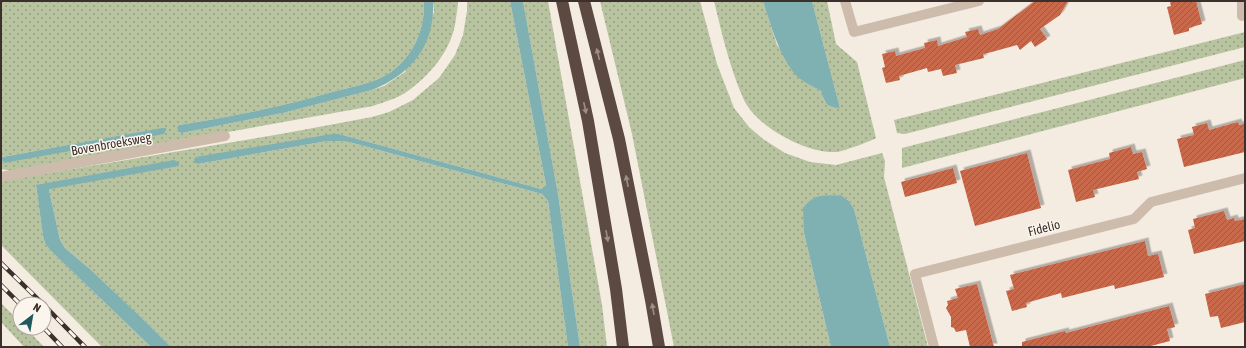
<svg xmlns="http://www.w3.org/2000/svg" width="1246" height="348" font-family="'Asap Condensed',sans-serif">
<defs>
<pattern id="grass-dots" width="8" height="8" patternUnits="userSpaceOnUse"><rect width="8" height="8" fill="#b8c4a0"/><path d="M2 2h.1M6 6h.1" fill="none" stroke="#97a083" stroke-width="1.8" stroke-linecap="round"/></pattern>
<pattern id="building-hatch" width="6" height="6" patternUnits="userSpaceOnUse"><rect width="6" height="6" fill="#c8694b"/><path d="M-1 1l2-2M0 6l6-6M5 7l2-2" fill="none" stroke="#a4573f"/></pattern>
<filter id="shadow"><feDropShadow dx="3.5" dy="-3.5" stdDeviation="0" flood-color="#0004"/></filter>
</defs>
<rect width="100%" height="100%" fill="#f4ebe1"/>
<path fill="url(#grass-dots)" d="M1 1H424C425 29 414 55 391 72 375 83 355 86 336 91 308 99 280 106 251 112 227 117 203 121 179 125L177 127 178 132 182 133 283 113 372 90 384 86 405 72 434 12 433 1H458V4C457 11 456 18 455 25 449 54 428 77 405 93 396 99 383 102 373 106L11 171 1 169V160L3 162 166 128 1 157Z
M467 1H510L546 185 541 189 339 134 195 163 198 164 327 141H338L349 142 542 194 548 201 568 347H171L144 320 91 270 65 248 60 240 49 190 50 189 36 185 43 236 45 243 50 250 151 347H102L1 245V181L281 134 372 117 389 112 413 100 439 78 455 55 463 35 467 11Z
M523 1H548L602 305 607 347H580L558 194Z
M600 1H700L717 64 734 108 749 127 763 139 785 153 810 162 836 165 882 153 885 161 884 177 928 347H890L854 209 849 201 841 195 823 196 804 233 831 347H674L632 134Z
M714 1H763L777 45 809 84 821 91 825 102 840 108 812 1H827L836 44 857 62 876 138C871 141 842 152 836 152 807 154 757 127 744 100 730 69 722 34 714 1Z
M1245 32V47L905 134 897 133 894 120Z
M1245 60V78L902 168V148Z
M1 303 20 322V328H26L44 347H24L1 322Z"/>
<path fill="#7fb0b2" d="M424 1H433C435 45 412 74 372 90L283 113 182 133 178 132 177 127 179 125C203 121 227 117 251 112 280 106 308 99 336 91 355 86 375 83 391 72 414 55 425 29 424 1Z
M510 1H523L558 194 580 347H568L548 201 542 194 349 142 338 141H327L198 164 195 163 194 159 196 157 332 134H339L541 189 546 185Z
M763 1H812L840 108C826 107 825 103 821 91 812 86 801 81 794 73 778 52 771 26 763 1Z
M162 128H166V130L164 134 9 162 5 163 1 160 2 157Z
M174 160 179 163V166L50 189 49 190 60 240 65 248 91 270 144 320 171 347H151L50 250 45 243 43 236 36 185Z
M841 195 849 201 854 209 890 347H831L804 233 803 208C815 193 823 196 841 195Z"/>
<path fill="url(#building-hatch)" filter="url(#shadow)" d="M1035 1H1068L1060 15 1040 29 1047 39 1035 47 1031 41 1020 50 1017 45 988 53 983 54 984 58 955 65 957 73 943 76 941 69 928 72 927 68 899 76 900 80 886 83 882 68 885 67 882 54 895 51 896 56 925 48 924 43 937 40 938 46 967 37 965 32 978 29 980 35 998 29Z
M1170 1H1196L1202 24 1189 28V31L1174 35 1167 7 1171 6Z
M1238 122 1239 125 1245 124V142L1244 144 1245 152 1184 167 1177 139 1194 135 1192 127 1207 123 1209 130Z
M1131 147 1133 154 1142 152 1147 169 1137 172 1139 179 1093 190 1095 197 1076 202 1068 170 1110 159 1109 153Z
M1027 153 1041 208 975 226 960 171Z
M953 168 957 183 905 197 901 182Z
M1224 211 1227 220 1234 218 1235 221 1245 219V241L1194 254 1188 230 1195 228 1193 219Z
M1145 241 1148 256 1158 254 1164 277 1115 289 1114 285 1062 298 1061 293 1026 303 1027 307 1012 311 1006 291 1014 289 1010 275Z
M977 284 994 347H970L966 330 956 332 954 328 951 327V317L946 308 948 305 947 301 958 298 955 289Z
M1245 284V322L1221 328 1218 316 1210 317 1205 294Z
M1169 306 1175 327 1167 329 1170 341 1147 347H1022V342L1065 331 1066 333Z"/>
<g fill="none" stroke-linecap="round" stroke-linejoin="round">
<path stroke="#cdbbac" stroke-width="10" d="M845 1 854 32 979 1
M1242 16V1
M1 177 225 136
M934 347 915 274 1134 219 1151 202 1245 178"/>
<path stroke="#5c4a42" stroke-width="12" d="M562 1 588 121 616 289 623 347
M584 1 619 139 651 300 659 347"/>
<g stroke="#3b302b" stroke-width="4.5">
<path id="rail" d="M1 263 43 304
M1 285 20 304
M44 305 85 347
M44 328 62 347"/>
</g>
<use href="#rail" stroke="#fbf5ee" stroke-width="3" stroke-dasharray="9" stroke-linecap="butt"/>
</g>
<defs><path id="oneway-solid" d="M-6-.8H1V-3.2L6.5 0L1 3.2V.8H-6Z"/></defs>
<g fill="#9c8e87">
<use href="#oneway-solid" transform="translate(598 54) rotate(-104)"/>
<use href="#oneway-solid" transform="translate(585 108) rotate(78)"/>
<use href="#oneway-solid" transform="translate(627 181) rotate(-101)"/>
<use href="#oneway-solid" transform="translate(607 236) rotate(80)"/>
<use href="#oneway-solid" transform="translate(653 309) rotate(-100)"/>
</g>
<g text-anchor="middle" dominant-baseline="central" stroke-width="3" stroke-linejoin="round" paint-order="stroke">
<g font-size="13" fill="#3b302b" stroke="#fbf5ee">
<text transform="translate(111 144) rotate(-10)">Bovenbroeksweg</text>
<text transform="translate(1044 228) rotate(-14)">Fidelio</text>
</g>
</g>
<rect width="1246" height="348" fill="none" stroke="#3b302b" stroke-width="4"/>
<g transform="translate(32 316) rotate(31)"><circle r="19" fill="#fbf5ee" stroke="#aea6a0"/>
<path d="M0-3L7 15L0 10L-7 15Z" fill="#1f5a5e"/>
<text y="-6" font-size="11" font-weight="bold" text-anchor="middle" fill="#3b302b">N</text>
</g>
</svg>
